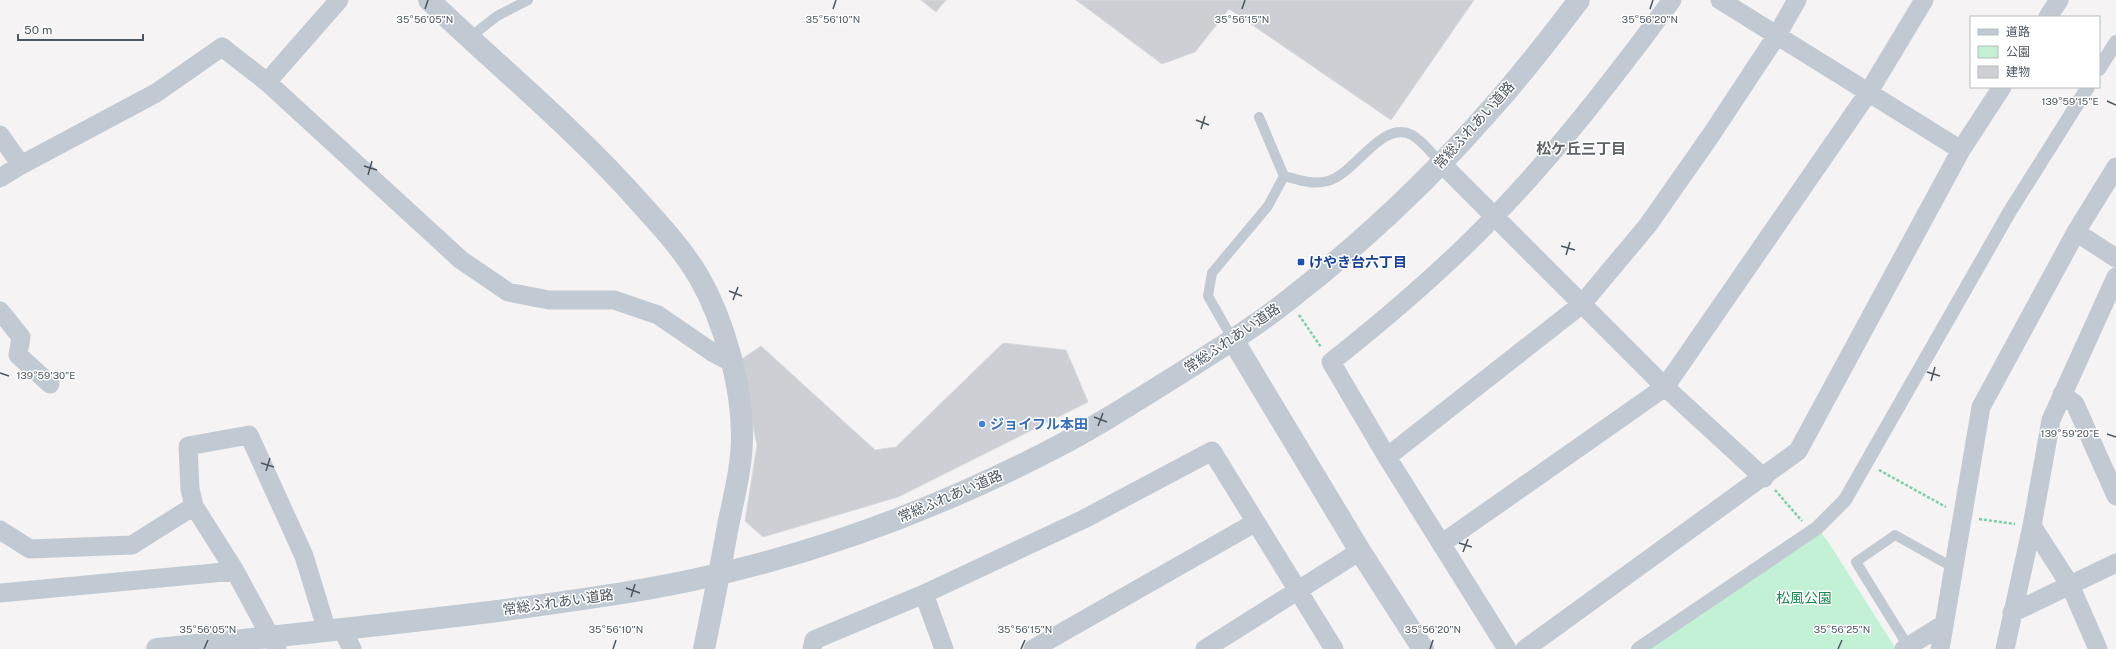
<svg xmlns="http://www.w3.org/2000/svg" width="2116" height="649" font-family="'Public Sans','Noto Sans JP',sans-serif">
<rect width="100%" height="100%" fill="#f5f3f3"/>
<path fill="#c3f1d5" d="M1817 528 1827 540 1896 649H1639Z"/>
<path fill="#cdcfd5" stroke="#d7d9de" d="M921 0H946L936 12Z
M1076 0H1474L1391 120 1229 9 1195 52 1162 64Z
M1003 343 1066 350 1088 402 898 497 763 537 745 521 757 445 739 361 761 346 875 450 896 447Z"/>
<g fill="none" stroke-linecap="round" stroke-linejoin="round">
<path stroke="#7ad0a6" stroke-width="2.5" stroke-dasharray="3 2" stroke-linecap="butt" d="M1299 315 1321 347
M1879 470 1946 507
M1775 490 1802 521
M1979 519 2015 524"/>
<path stroke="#c1cad2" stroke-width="10" d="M469 38 497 16 528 0
M1284 176C1299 180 1312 185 1328 181 1355 174 1382 119 1412 135 1423 141 1432 154 1441 163
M1233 340 1208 296 1212 273 1268 206 1284 176 1259 117
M1908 646 1856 562 1895 535 1954 568"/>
<path stroke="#c1cad2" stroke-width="14" d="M2099 69 2116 42
M1638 649 1817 528 1845 500 2010 211 2088 87"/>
<path stroke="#c1cad2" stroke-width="19" d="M1720 0 1961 150
M2048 17 2059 0
M267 82 339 0
M0 135 21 165 156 93 222 47 267 82 461 260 508 292 549 300H614L658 315 712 352 731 362
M1441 163 1665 387 1764 478
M0 178 21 165
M2076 232 2116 258
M0 311 21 337 18 355 50 384
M2062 394 2075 404 2116 496
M1387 457 1582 304 1648 225 1711 135 1777 35 1797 0
M194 506 190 489 188 446 249 435 304 556 327 631
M2032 526 2070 585 2098 649
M0 530 30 549 132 545 194 506 235 571 277 649
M1441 544 1665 387 1868 93 1924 0
M0 593 235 571
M924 594 944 649
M2012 613 2116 563
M342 629 352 649
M812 649 814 640 924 594 1084 519 1212 451 1334 649
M1033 649 1256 522
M1205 649 1360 551
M1507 649 1387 457 1331 362C1388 317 1443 270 1494 217 1559 150 1616 75 1672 0
M1525 649 1798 451 1961 150 2002 87
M1904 649 1944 624
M1940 649 1981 407 2076 232 2116 167
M2005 649 2032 526 2051 420 2116 277"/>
<path stroke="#c1cad2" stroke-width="22" d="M429 0C500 68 576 130 641 204 662 227 683 250 699 277 724 321 742 385 742 436 742 469 733 499 727 531 720 571 712 610 704 649
M1233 340 1360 551 1423 649
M157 649C271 637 384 625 498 611 570 601 643 592 715 575 828 549 939 507 1043 454 1089 431 1133 403 1176 376 1215 351 1255 327 1291 298 1363 242 1432 177 1492 108 1523 73 1551 37 1579 0"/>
</g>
<path fill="none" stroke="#4a5661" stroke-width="1.5" d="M425 9 428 0M833 9 836 0M1242 9 1245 0M1650 9 1653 0M2107 101 2116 105M1196 120 1209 125M1201 129 1205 116M364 166 377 170M368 175 372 161M1561 246 1575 250M1566 255 1570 242M729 291 742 296M733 300 738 287M1927 372 1940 376M0 373 9 376M1931 381 1935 367M1094 417 1107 422M1098 426 1103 413M2107 434 2116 437M261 463 274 467M266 471 270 458M1459 543 1472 547M1463 552 1468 539M626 588 640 593M631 597 635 584M204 649 208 640M613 649 616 640M1021 649 1025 640M1430 649 1433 640M1838 649 1842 640"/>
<rect fill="#1a4fb4" stroke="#fff" stroke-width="1.5" x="1297" y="258" width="8" height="8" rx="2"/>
<circle fill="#3f7fe0" stroke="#fff" stroke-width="1.5" cx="982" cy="424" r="4"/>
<g text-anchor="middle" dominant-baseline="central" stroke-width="3" stroke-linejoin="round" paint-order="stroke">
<g font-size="14" fill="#4a5661" stroke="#fff">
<text transform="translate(1474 125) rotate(-48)">常総ふれあい道路</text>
<text transform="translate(1232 338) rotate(-34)">常総ふれあい道路</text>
<text transform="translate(950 496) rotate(-23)">常総ふれあい道路</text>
<text transform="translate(558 602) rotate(-8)">常総ふれあい道路</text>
</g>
<g font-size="14" font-weight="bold" fill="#164399" stroke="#fff" text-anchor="start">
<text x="1309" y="262">けやき台六丁目</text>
</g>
<g font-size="14" font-weight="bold" fill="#366cbe" stroke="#fff" text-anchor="start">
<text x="990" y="424">ジョイフル本田</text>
</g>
<g font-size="14" fill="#17864f" stroke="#fff">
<text x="1804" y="598">松風公園</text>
</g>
<g font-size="15" font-weight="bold" fill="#5f6368" stroke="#fff">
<text x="1581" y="148">松ケ丘三丁目</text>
</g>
</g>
<g font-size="10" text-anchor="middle" fill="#4a5661" stroke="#fff" stroke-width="3" stroke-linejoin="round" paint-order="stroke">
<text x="425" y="23">35°56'05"N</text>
<text x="833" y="23">35°56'10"N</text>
<text x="1242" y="23">35°56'15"N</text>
<text x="1650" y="23">35°56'20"N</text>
<text x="2070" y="105">139°59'15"E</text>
<text x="46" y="379">139°59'30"E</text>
<text x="2070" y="437">139°59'20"E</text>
<text x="208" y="633">35°56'05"N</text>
<text x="616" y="633">35°56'10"N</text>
<text x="1025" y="633">35°56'15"N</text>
<text x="1433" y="633">35°56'20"N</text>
<text x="1842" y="633">35°56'25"N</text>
</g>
<rect x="1970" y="16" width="130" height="72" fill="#ffffff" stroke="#b7bbc0"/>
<rect x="1978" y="29" width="20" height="6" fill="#c1cad2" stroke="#b7bbc0"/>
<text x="2006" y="36" font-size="12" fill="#4a5661">道路</text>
<rect x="1978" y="46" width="20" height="12" fill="#c3f1d5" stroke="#b7bbc0"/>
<text x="2006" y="56" font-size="12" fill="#4a5661">公園</text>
<rect x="1978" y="66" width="20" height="12" fill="#cdcfd5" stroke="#b7bbc0"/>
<text x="2006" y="76" font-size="12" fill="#4a5661">建物</text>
<path d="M18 34v6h125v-6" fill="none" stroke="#4a5661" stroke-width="2"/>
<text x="24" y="34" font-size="12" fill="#4a5661" stroke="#ffffff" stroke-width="3" paint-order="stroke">50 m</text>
</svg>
